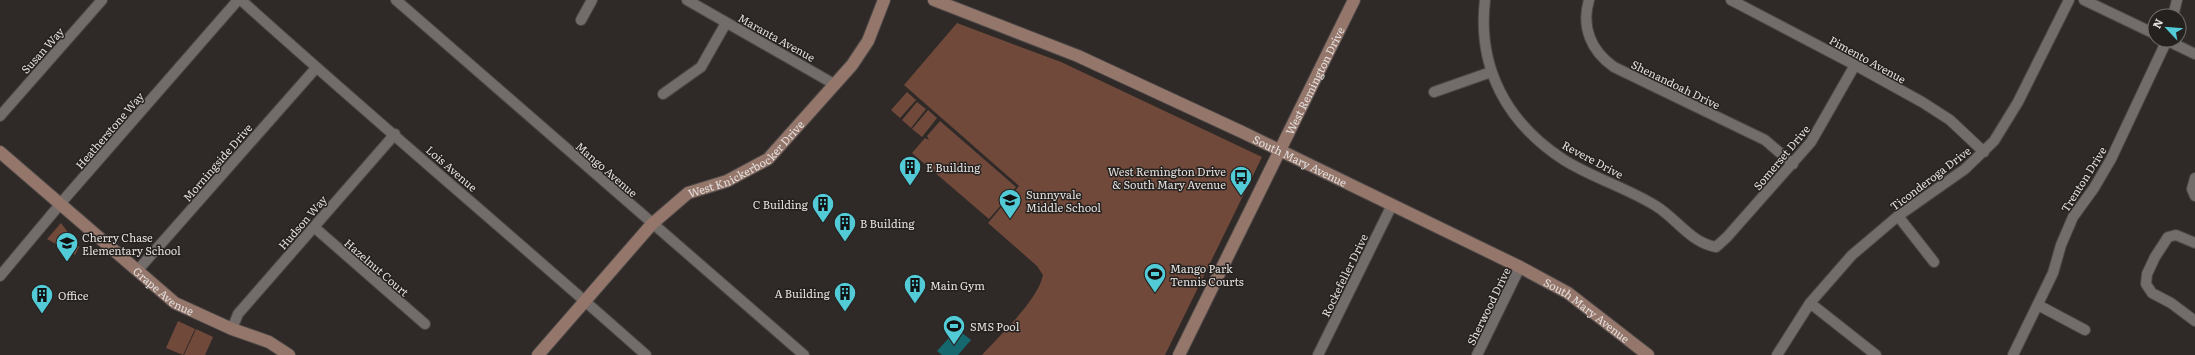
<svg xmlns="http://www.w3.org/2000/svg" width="2195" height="355" font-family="Literata,serif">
<rect width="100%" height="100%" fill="#2f2a28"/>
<path fill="#70493a" d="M957 23 1061 62 1262 157 1165 355H982C1000 335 1038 300 1043 275L1037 266 988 223 1019 186 904 85Z
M907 92 916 100 900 118 891 110Z
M917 102 926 109 911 128 902 120Z
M928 110 937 118 922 137 912 129Z
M940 121 1016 187 1003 202 1000 200 1002 204 989 219 912 153 925 138 929 140 927 136Z
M61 223 79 247 75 255 47 239Z
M178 321 195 329 183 355 166 348Z
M196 329 213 337 205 355H184Z"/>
<path fill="#16686f" d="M957 329 971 340 958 355H942L937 351Z"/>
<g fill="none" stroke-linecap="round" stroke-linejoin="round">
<g stroke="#4c4847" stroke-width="12">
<path id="street" d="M241 0C374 120 512 236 646 355
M396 0 804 355
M687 0 834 84
M1485 0C1477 68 1507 123 1564 160 1593 178 1627 188 1656 206 1677 219 1691 243 1716 247L1727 237 1811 142 1855 65
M1589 0C1581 27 1591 51 1614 67L1765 140 1793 164
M1731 0 1855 65 1922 102 1950 120 1984 152
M2084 0 2155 34
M2173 16 2177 0
M581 20 592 0
M2166 40 2195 54
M1434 92 1491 72
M663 94 701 67 726 23
M0 116 102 0
M2195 178 2192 189 2195 196
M1898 216 1934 262
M314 227 425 324
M2195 243 2176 235 2168 237 2155 257 2147 274 2146 284 2152 293 2171 303 2195 321
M137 271 316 68
M0 276 67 196 238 0
M1810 303 1876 355
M2038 305 2085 330
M232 329 238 314 395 134
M1318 355 1392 205
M1477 355 1520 267
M1777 355 1810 303 1852 255 1898 216 1965 169 1994 141 2018 102 2069 0
M2013 355 2053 273 2061 245 2073 217 2094 188 2111 159 2167 40"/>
</g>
<g stroke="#4c4847" stroke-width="14">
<g id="secondary">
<path id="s1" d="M934 0 1078 56 1242 132 1520 267 1568 293 1648 355"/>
<path id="s2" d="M0 152 175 303 232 329 269 342 289 355"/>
<path id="s3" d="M538 355 652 224 688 193 727 181 768 159 852 65 868 41 884 0"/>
<path id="s4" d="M1179 355 1354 0"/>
</g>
</g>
<use href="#street" stroke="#726c6a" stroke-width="10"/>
<use href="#secondary" stroke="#95766a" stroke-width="12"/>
</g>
<defs>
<g id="building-pin" transform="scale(1.15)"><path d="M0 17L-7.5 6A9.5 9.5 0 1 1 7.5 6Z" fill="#52cbd7" stroke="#25211f"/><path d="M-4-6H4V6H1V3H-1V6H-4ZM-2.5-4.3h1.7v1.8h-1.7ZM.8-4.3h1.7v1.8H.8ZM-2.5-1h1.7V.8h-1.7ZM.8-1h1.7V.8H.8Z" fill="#111"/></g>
<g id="bus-pin" transform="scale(1.15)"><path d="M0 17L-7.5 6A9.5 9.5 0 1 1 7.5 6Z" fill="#52cbd7" stroke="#25211f"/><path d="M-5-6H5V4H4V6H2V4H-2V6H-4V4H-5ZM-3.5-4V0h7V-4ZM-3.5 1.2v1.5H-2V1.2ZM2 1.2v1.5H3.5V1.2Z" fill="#111"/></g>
<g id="school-pin" transform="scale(1.15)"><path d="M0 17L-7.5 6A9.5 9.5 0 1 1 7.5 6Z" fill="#52cbd7" stroke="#25211f"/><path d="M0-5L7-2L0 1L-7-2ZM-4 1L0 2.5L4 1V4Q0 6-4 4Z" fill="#111"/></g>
<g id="stadium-pin" transform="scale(1.15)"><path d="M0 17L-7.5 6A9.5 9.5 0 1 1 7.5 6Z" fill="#52cbd7" stroke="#25211f"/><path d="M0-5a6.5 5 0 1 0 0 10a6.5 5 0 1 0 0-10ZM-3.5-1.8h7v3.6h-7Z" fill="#111"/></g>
</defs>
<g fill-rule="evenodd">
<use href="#building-pin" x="910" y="167"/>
<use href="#bus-pin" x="1241" y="177"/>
<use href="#school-pin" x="1010" y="200"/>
<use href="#building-pin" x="823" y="204"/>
<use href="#building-pin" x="845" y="223"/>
<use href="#school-pin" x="67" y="243"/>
<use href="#stadium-pin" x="1155" y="274"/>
<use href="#building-pin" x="915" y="285"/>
<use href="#building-pin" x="845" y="293"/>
<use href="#building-pin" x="42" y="295"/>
<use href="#stadium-pin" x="954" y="326"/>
</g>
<g text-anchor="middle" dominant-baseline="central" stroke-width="3" stroke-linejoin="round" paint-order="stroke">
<g font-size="11" fill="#e3e0df" stroke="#25211f">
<text transform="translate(777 37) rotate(29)">Maranta Avenue</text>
<text transform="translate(42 50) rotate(-48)">Susan Way</text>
<text transform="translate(1868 59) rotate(29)">Pimento Avenue</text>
<text stroke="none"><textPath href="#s4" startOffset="306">West Remington Drive</textPath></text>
<text transform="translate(1676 84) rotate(26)">Shenandoah Drive</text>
<text transform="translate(109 130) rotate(-49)">Heatherstone Way</text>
<text stroke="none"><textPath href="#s3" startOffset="290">West Knickerbocker Drive</textPath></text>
<text transform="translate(1781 157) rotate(-50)">Somerset Drive</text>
<text transform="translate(1593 159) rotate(28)">Revere Drive</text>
<text stroke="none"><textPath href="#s1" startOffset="400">South Mary Avenue</textPath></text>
<text transform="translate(217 162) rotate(-49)">Morningside Drive</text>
<text transform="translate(452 168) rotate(41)">Lois Avenue</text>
<text transform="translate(607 169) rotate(41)">Mango Avenue</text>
<text transform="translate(1930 178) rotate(-37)">Ticonderoga Drive</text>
<text transform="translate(2083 179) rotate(-58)">Trenton Drive</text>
<text transform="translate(302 222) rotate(-49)">Hudson Way</text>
<text transform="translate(377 267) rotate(41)">Hazelnut Court</text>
<text transform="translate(1344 275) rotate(-64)">Rockefeller Drive</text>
<text stroke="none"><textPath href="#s2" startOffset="215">Grape Avenue</textPath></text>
<text transform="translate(1488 306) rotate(-64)">Sherwood Drive</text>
<text stroke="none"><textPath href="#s1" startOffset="724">South Mary Avenue</textPath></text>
</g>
<g font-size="11" fill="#e3e0df" stroke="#25211f" text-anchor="start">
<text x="926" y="167">E Building</text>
<text x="1226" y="171" text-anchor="end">West Remington Drive<tspan x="1226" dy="13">&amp; South Mary Avenue</tspan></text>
<text x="1026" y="194">Sunnyvale<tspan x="1026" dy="13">Middle School</tspan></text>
<text x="808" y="204" text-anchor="end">C Building</text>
<text x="860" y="223">B Building</text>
<text x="82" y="237">Cherry Chase<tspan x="82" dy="13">Elementary School</tspan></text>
<text x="1170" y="268">Mango Park<tspan x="1170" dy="13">Tennis Courts</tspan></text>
<text x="930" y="285">Main Gym</text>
<text x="830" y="293" text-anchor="end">A Building</text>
<text x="58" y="295">Office</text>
<text x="970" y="326">SMS Pool</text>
</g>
</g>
<g transform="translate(2167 28) rotate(296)"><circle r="19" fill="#25211f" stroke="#716d6c"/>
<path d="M0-3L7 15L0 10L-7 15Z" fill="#52cbd7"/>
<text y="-6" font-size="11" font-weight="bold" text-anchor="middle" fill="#e3e0df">N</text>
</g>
</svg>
